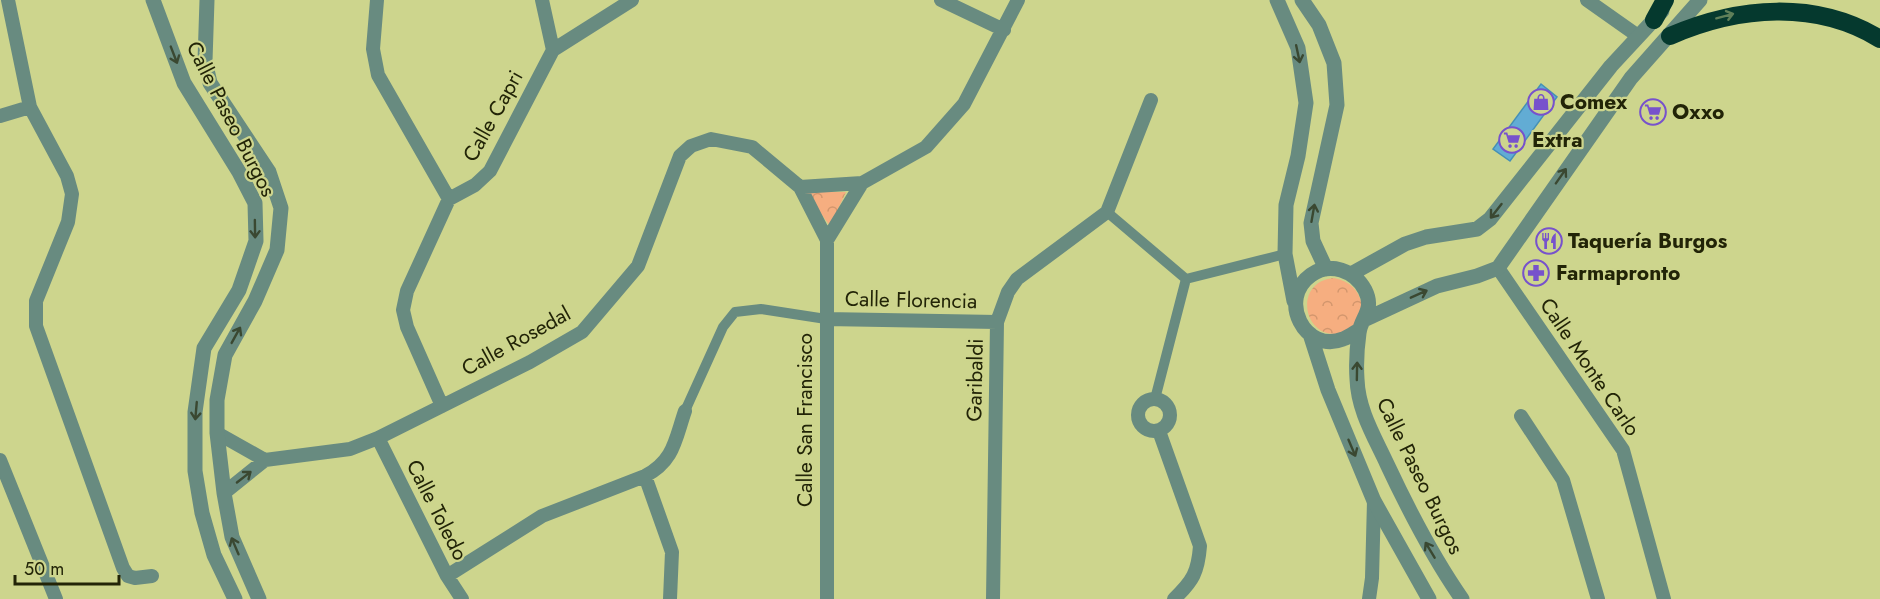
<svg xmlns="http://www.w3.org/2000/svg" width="1880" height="599" font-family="Jost,sans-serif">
<defs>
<pattern id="park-crowns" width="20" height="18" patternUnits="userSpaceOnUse" patternTransform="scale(1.5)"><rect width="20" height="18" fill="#f6ae80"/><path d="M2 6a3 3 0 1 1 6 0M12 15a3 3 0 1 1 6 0" fill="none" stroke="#d3966d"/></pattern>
</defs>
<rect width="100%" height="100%" fill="#cdd58d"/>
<path fill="url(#park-crowns)" d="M805 192H846L830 226Z
M1334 278C1350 281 1359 290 1362 305L1354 328C1348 330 1342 333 1336 334 1302 336 1294 281 1334 278Z"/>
<path fill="#62acd4" stroke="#4590b6" stroke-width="1.5" d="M1541 84 1557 97 1510 161 1493 149Z"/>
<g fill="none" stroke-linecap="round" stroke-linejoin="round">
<path stroke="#688b80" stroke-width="10" d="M1107 212 1186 279
M1186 279 1285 254
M1155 399 1186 279
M685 411 723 327 735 312 761 309 826 319"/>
<path stroke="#688b80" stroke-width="14" d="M8 0 30 107 67 176 72 194 68 222 36 301V326L123 568 128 576 135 578 152 576
M377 0 373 49 378 75 449 199
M542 0 553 50
M941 0 1004 30
M1587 0 1638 36
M0 116 30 107
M800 187 827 240V599
M827 240 862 183
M1498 268 1623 450 1664 599
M826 319 997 322
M1138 415a16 16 0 1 1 32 0a16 16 0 1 1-32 0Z
M442 406 407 327 403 310 407 291 449 199 475 185 490 171 553 50 632 0
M1521 416 1563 480 1598 599
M1159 431 1200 546C1198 572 1193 581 1174 599
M217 433 265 460
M378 438 447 576 462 599
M0 460 56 599
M645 476 672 552 670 599
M224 493 265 460 350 449 378 438 530 362 582 332 638 266 680 156 691 146 711 139 752 147 800 187 862 183 926 147 964 104 1018 0
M447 576 542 516 645 476C674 461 675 440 685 411
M993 599 997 322 1008 292 1017 279 1107 212 1151 100
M1369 599 1372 578 1374 501"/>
<path stroke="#688b80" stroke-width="15" d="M153 0 184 83 239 172 255 203 256 241 239 290 204 348 195 412V471L202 513 214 555 235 599
M207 0 205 61 210 83 269 172 281 208 277 250 255 301 225 355 217 400V433L224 493 232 537 259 599
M1277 0 1298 48 1306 103 1298 156 1286 205 1285 254 1294 301
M1302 0 1319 25 1334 63 1337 105 1311 223 1313 241 1326 269
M1351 274 1405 244 1426 237 1477 229 1490 219 1611 66 1662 11
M1366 319 1437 286 1477 276 1498 268 1631 78 1700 0
M1359 330C1354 333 1349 337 1343 339 1305 354 1277 299 1311 275 1330 261 1355 271 1365 290 1375 310 1361 317 1359 333 1357 347 1356 364 1357 379 1358 410 1374 436 1387 464 1409 511 1432 556 1462 599
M1310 334 1328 390 1374 501 1429 599"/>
<path stroke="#05392e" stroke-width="18" d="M1654 20 1665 0
M1670 36C1739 6 1816 0 1880 39"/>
</g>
<defs><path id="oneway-shaft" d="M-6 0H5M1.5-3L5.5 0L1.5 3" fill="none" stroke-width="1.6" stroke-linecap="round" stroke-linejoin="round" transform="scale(1.5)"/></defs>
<use stroke="#5f7f59" href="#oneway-shaft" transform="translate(1725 16) rotate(-15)"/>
<g stroke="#3a4831">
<use href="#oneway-shaft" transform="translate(1298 54) rotate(78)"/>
<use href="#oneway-shaft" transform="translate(174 55) rotate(69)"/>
<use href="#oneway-shaft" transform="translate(1561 176) rotate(-55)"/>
<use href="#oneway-shaft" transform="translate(1496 211) rotate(128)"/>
<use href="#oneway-shaft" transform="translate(1313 213) rotate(-80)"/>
<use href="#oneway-shaft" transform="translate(255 229) rotate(89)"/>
<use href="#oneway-shaft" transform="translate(1419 294) rotate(-24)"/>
<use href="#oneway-shaft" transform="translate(236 335) rotate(-61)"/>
<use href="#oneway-shaft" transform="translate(1357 371) rotate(-89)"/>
<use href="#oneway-shaft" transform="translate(196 411) rotate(95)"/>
<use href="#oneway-shaft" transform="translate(1352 448) rotate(67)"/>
<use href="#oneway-shaft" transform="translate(244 477) rotate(-38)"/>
<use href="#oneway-shaft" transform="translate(235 546) rotate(-113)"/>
<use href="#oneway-shaft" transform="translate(1430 550) rotate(-121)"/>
</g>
<defs>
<g id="shop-ring" transform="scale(1.35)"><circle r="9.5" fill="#cdd58d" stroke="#7752cc" stroke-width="1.5"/><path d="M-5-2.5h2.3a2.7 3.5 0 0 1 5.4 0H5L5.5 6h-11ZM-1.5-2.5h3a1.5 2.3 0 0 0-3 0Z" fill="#7752cc"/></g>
<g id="supermarket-ring" transform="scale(1.35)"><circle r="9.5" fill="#cdd58d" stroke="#7752cc" stroke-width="1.5"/><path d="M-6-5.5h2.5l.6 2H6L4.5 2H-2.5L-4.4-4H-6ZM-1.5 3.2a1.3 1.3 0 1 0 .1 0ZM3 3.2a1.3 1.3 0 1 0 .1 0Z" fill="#7752cc"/></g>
<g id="restaurant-ring" transform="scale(1.35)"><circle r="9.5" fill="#cdd58d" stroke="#7752cc" stroke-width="1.5"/><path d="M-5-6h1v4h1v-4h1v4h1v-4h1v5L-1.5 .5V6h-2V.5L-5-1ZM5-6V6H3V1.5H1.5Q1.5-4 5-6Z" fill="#7752cc"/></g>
<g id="pharmacy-ring" transform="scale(1.35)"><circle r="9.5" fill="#cdd58d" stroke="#7752cc" stroke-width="1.5"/><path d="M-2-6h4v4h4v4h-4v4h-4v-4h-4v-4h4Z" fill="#7752cc"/></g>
</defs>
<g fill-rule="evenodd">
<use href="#shop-ring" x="1541" y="102"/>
<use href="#supermarket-ring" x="1653" y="112"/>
<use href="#supermarket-ring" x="1512" y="140"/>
<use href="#restaurant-ring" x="1549" y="241"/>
<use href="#pharmacy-ring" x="1536" y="273"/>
</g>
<g text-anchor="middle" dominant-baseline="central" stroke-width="4.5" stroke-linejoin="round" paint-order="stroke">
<g font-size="21" font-weight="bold" fill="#222407" stroke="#cdd58d" text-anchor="start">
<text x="1560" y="102">Comex</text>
<text x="1672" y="112">Oxxo</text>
<text x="1532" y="140">Extra</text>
<text x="1568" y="241">Taquería Burgos</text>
<text x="1556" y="273">Farmapronto</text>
</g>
<g font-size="21" fill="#222407" stroke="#cdd58d">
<text transform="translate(493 116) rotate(-61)">Calle Capri</text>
<text transform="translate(231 119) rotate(63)">Calle Paseo Burgos</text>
<text transform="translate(911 300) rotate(1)">Calle Florencia</text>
<text transform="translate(516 341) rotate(-29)">Calle Rosedal</text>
<text transform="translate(1590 367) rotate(56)">Calle Monte Carlo</text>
<text transform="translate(975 380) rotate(-89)">Garibaldi</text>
<text transform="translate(805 420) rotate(-90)">Calle San Francisco</text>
<text transform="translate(1420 476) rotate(64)">Calle Paseo Burgos</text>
<text transform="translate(437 510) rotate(63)">Calle Toledo</text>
</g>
</g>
<path d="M15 575v9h104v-9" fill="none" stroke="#222407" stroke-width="3"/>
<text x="24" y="575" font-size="18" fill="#222407" stroke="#cdd58d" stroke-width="4.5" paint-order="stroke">50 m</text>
</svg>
